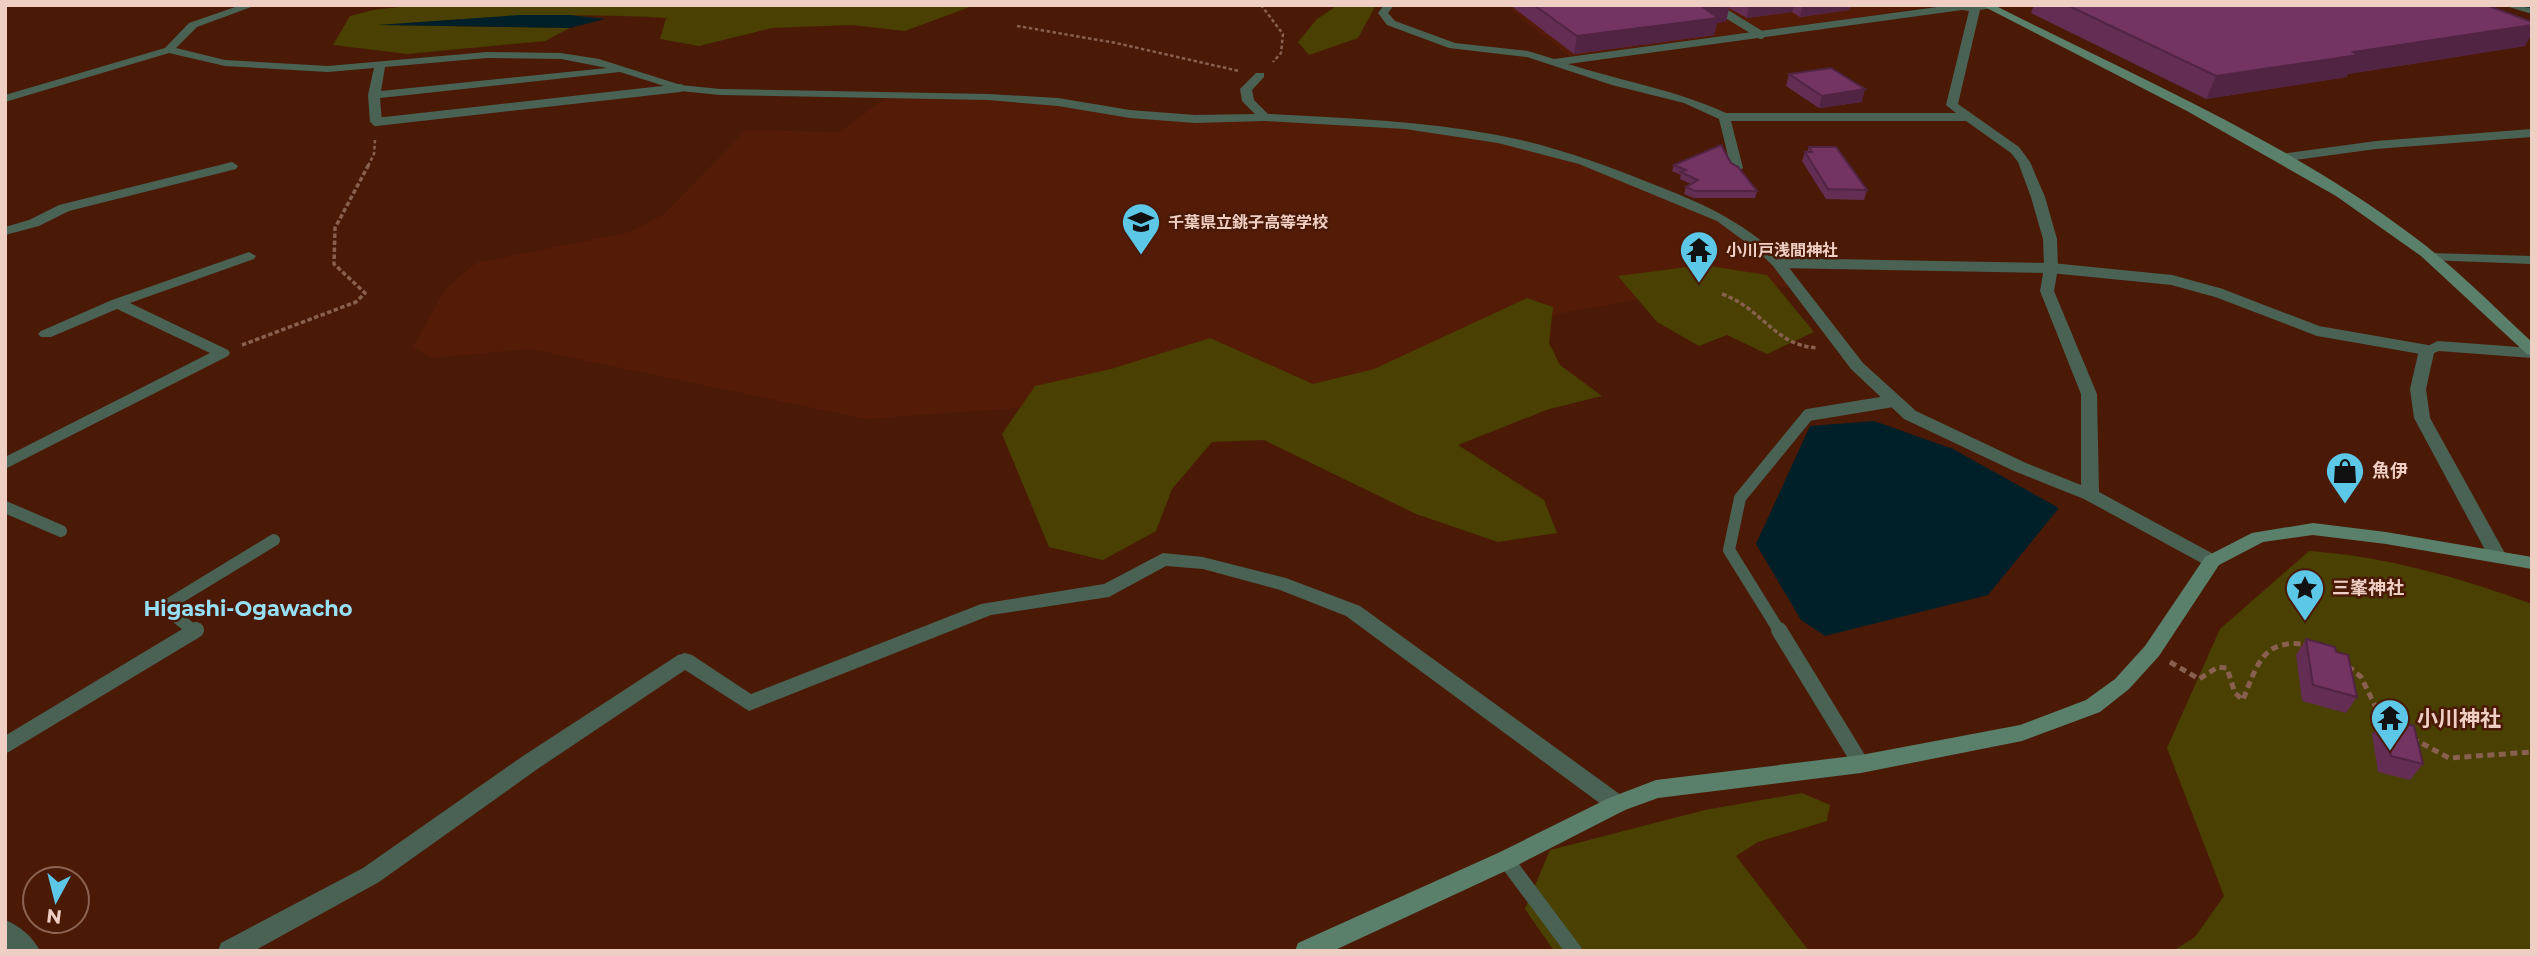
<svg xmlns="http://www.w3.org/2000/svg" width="2537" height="956" font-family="Montserrat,'Noto Sans JP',sans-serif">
<rect width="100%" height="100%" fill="#4a1a07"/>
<path fill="#541c06" d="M1505 5H1917L1923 8 1570 57Z
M892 94 988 97 1130 114 1405 125 1538 148 1698 207 1764 249 1796 287 1713 286 1557 314 1475 369 1309 405H1054L866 419 530 349 432 358 413 347 446 288 476 263 630 232 664 214 746 130 839 132Z"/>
<path fill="#494001" d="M416 5H975L905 31 852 25 772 28 699 46 660 39 666 18C573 12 480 17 387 25L570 28 545 41 407 54 333 45 350 16 373 10Z
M1338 5H1376L1358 38 1309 55 1298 42 1317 19Z
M1703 265 1767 275 1814 332 1767 354 1727 335 1699 346 1657 322 1618 276Z
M1527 298 1553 307 1549 343 1560 365 1602 396 1549 409 1458 445 1544 500 1557 533 1498 542 1416 514 1264 440 1212 442 1172 489 1156 531 1103 560 1049 547 1002 434 1035 386 1111 369 1210 338 1313 384 1374 369Z
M2309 551C2385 556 2461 578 2532 604V951H2173L2195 937 2224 896 2167 748 2220 629Z
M1802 793 1830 805 1827 821 1758 842 1736 856 1809 951H1554L1525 909 1550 850 1705 810Z"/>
<path fill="#002029" d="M520 15H570L605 19 570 28 378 25Z
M1874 421 1953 449 2059 508 1988 595 1825 636 1801 620 1756 544 1810 426Z"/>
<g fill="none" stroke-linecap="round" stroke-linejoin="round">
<path stroke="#002029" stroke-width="5" d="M2524 5 2532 8"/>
<path stroke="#896050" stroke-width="2.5" stroke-dasharray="3.5 2.5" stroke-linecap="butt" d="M1261 5 1283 34 1281 53 1273 62
M1017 26 1116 43 1239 71
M368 166 374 154 375 140"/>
<path stroke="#896050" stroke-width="3.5" stroke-dasharray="4.5 2.5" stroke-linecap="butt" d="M1722 294C1763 309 1775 346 1818 348
M242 345 356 302 365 293 334 264 335 228 369 164"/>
<path stroke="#896050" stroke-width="5" stroke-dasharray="7 4.5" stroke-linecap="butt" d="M2170 662 2199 679 2218 667 2227 668 2235 693 2243 700C2257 665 2263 637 2308 645
M2348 666 2361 677 2384 724
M2412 738 2449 758 2532 752"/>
<path stroke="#4a6254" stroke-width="8" d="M1712 5 1761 35
M376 122 680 88"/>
<path stroke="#4a6254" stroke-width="10" d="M1778 263 2051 268 2172 280 2219 293 2318 331 2427 350"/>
<path stroke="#4a6254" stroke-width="12" d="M5 507 61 531
M195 632 164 607 274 540
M1780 632 1729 550 1740 498 1808 415 1893 401"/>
<path stroke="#4a6254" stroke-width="16" d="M1779 630 1861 764
M5 745 196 630
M1506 860 1574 951"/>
<path fill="#4a6254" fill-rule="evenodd" d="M241 5H257L197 27 176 48 225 60 328 66 487 52 561 53 599 59 681 85 720 89 988 94 1058 98 1130 110 1195 115 1255 114 1242 101 1240 89 1256 73H1264V77L1252 90 1254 100 1268 114C1345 118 1421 121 1497 135 1550 145 1600 163 1650 183 1700 202 1745 222 1783 260L1863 363 1916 411 2026 463 2081 485V394L2040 291 2044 268 2043 239 2031 197 2018 162 2011 153 1966 121H1731L1743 168 1737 172 1731 168 1719 119 1684 103 1612 85 1527 57 1449 48 1387 25 1378 13 1384 5H1394L1388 13 1395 21 1455 43 1528 51 1554 59 1952 5H1993L1992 8 1980 10 1958 104 2019 147 2030 162 2045 197 2057 239 2058 268 2054 291 2097 394 2099 492 2219 557 2221 561 2219 565H2205L2084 499 2014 471 1904 419 1851 369 1773 266 1759 252 1717 221 1579 164 1498 143 1405 129 1265 121 1195 123 1130 118 1058 106 988 100 720 95 680 91 620 72 380 98 382 122 376 126 370 122 368 95 374 68 328 72 225 66 169 53 5 102V95L165 48 189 23ZM1962 10 1969 11 1946 105 1956 113H1726C1676 90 1621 81 1568 64ZM487 58 561 59 607 68 381 91 385 67Z
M2508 5 2532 8V14L2509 7Z
M2532 129V137L2376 149 2281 162 2275 158 2281 154 2376 141Z
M232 162 238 166 236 169 69 211 39 226 5 235V227L29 220 59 205Z
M249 252 256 256 254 259 130 303 228 350 230 353 228 356 5 469V457L210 353 117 309 51 337H41L38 334 41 331 112 300Z
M2431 253 2532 256V264L2426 260 2424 257Z
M2438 341 2532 348V358L2439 351 2434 353 2426 389 2430 418 2507 557 2505 561H2491L2414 418 2410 389 2419 350Z
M1163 553 1203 557 1286 578 1360 606 1625 798 1628 804 1625 810 1617 813 1609 810 1346 616 1280 590 1203 569 1166 566 1109 597 991 615 749 711 685 670 539 768 379 882 254 951H218L221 943 363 868 523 756 678 655 685 653 692 655 751 694 981 604 1104 584Z
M5 920C19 925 34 938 40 951H10L5 947Z"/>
<path fill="#5a806b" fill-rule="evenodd" d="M1981 5H1994C2133 75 2289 142 2413 236 2456 268 2493 306 2532 342V356L2527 354 2421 256 2336 196 2187 111Z
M2313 523 2386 532 2532 557V569L2386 544 2313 535 2263 542 2219 565 2159 656 2129 689 2100 712 2022 741 1861 773 1658 798 1625 810 1514 867 1333 951H1295L1298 943 1498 853 1609 798 1656 780 1861 755 2020 725 2086 700 2115 679 2145 646 2205 557 2252 533Z"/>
</g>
<path fill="#642d53" d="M1510 5H1850L1849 10 1800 17 1792 12 1747 18 1729 8 1726 21 1717 23 1714 35 1574 54Z
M2034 5H2486L2525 46 2348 74 2347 77 2206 99 2031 13Z
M1789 74 1862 102 1819 108 1786 86Z
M1809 147 1867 190 1864 200 1826 199 1802 161 1805 152H1807Z
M1674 165 1757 191 1755 198H1694L1684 194 1686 187 1691 184 1680 179 1681 175 1672 171Z
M2306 639 2336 652 2357 697 2346 713 2302 701 2296 655Z
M2384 718 2423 764 2410 780 2378 772 2372 734Z"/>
<path fill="#512444" d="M1725 5H1730L1726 21 1717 23 1714 35 1574 54 1577 36 1704 8Z
M1749 5H1794L1792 12 1747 18Z
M1803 5H1850L1849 10 1800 17Z
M2532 25V34L2525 46 2348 74 2347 77 2206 99 2216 76 2353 52Z
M1865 89 1862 102 1819 108 1822 96Z"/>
<path fill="#743461" stroke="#512444" stroke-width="2" d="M1534 5H1725L1704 8 1718 18 1577 36Z
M2067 5H2486L2532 22V25L2353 52 2358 55 2216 76Z
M1831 68 1865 89 1822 96 1789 74Z
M1721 145 1731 163 1738 167 1757 191H1695L1686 187 1698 180 1681 172 1686 170 1674 165Z
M1809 147H1836L1867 190 1828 189 1805 152H1812Z
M2306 639 2335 647 2336 652 2348 655 2357 697 2313 685Z
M2384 718 2414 726 2423 764 2391 756Z"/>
<defs>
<g id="school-pin" transform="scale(2.0125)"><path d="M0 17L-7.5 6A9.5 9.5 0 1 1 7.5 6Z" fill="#5cc7e7" stroke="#4a1a07"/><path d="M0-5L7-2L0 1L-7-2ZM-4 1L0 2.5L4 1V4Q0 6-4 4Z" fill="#111"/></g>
<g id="temple-pin" transform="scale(2.0125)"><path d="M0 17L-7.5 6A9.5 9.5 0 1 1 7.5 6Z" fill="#5cc7e7" stroke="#4a1a07"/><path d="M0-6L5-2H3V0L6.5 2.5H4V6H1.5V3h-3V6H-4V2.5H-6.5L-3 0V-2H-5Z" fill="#111"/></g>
<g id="shop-pin" transform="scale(2.0125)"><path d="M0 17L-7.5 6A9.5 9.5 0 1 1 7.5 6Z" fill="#5cc7e7" stroke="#4a1a07"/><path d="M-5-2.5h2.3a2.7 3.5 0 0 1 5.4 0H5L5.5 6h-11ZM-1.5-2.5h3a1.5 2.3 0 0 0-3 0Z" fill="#111"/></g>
<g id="sight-pin" transform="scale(2.0125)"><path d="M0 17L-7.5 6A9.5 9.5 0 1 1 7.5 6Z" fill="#5cc7e7" stroke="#4a1a07"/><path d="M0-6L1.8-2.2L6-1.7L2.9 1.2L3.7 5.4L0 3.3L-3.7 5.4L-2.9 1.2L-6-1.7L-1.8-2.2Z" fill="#111"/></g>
</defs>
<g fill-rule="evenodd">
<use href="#school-pin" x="1141" y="222"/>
<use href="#temple-pin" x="1699" y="250"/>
<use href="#shop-pin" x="2345" y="471"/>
<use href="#sight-pin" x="2305" y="588"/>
<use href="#temple-pin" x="2390" y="718"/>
</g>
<g text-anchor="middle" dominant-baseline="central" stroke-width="5" stroke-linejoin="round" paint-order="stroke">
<g font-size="16" font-weight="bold" fill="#efcfc4" stroke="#4a1a07" text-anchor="start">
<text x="1168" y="222">千葉県立銚子高等学校</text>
<text x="1726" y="250">小川戸浅間神社</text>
</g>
<g font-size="18" font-weight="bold" fill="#efcfc4" stroke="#4a1a07" text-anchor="start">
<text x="2372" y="471">魚伊</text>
<text x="2332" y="588">三峯神社</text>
</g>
<g font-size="21" font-weight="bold" fill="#95dff7" stroke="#4a1a07">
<text x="248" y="608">Higashi-Ogawacho</text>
</g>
<g font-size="21" font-weight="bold" fill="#efcfc4" stroke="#4a1a07" text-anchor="start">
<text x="2417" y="718">小川神社</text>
</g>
</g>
<rect width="2537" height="956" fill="none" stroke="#efcfc4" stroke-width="14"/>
<g transform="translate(56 900) rotate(187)"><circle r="33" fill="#4a1a07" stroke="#8c6253" stroke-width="2"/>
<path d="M0-5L12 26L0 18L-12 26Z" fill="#5cc7e7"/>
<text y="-10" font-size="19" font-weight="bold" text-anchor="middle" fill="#efcfc4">N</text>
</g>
</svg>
